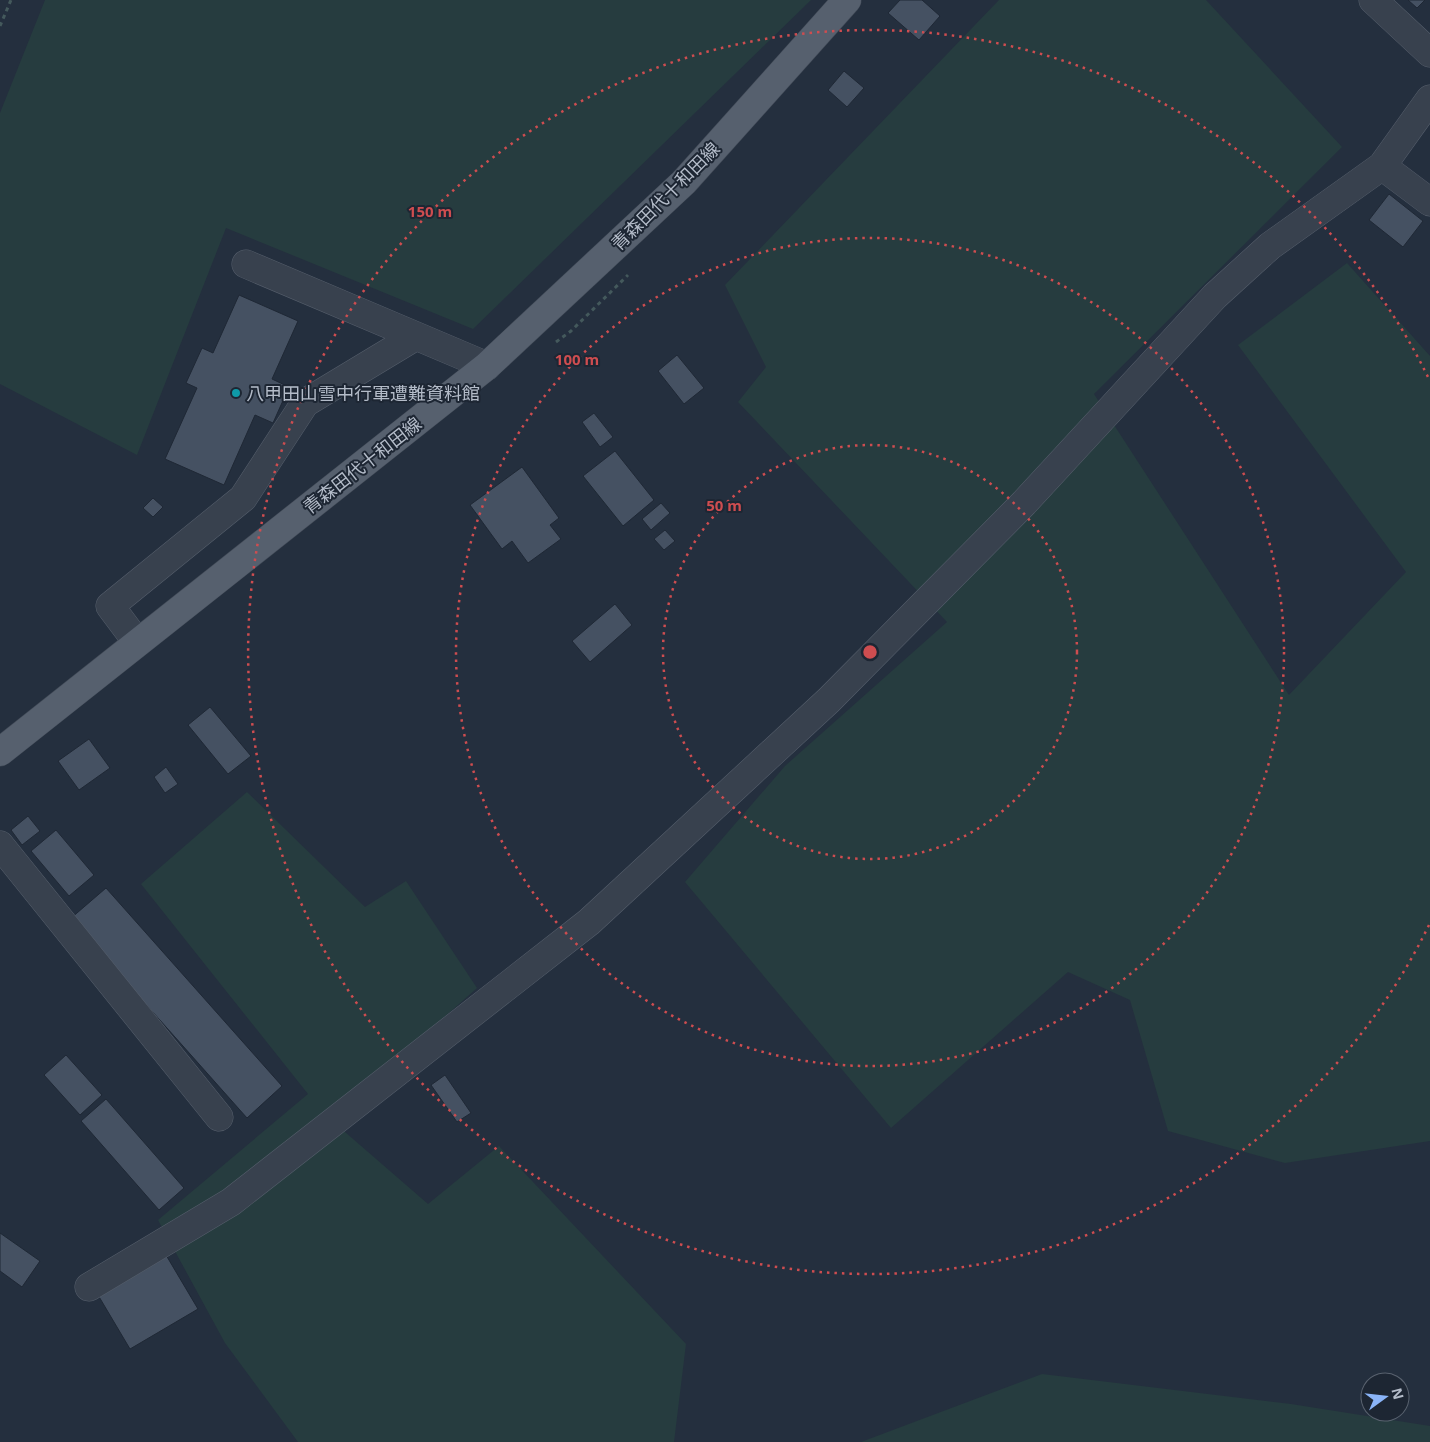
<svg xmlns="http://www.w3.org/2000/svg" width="1430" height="1442" font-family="'Noto Sans','Noto Sans JP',sans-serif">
<rect width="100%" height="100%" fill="#242f3e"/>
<path fill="#263c3f" d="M45 0H811L473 329 226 228 137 455 0 384V113Z
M999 0H1206L1342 147 1094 394 1289 695 1406 572 1238 345 1347 263 1430 356V1141L1285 1163 1168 1131 1130 1000 1068 972 891 1128 685 882 785 766 947 622 738 402 766 367 725 285Z
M247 792 365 907 406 881 477 988 330 1119 428 1204 499 1146 686 1344 674 1442H298L225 1343 158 1220 308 1094 141 884Z
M1042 1374 1291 1404 1430 1426V1442H861Z"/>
<path fill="#455162" stroke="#1f2835" d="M900 0H922L940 16 919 40 888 13Z
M1408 0H1425L1417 8Z
M844 71 864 88 847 107 828 90Z
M1389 194 1423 221 1403 247 1369 220Z
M239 295 298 321 272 379 289 387 273 423 255 415 224 485 165 459 197 388 186 383 202 348 213 353Z
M677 355 704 388 684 404 658 371Z
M594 413 613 437 600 447 582 422Z
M615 451 654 500 623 526 583 476Z
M522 467 559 518 550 525 561 539 528 563 512 541 502 549 470 505Z
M153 498 163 507 153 517 143 508Z
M661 503 670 513 651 530 642 519Z
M665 530 675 541 664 550 654 539Z
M615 604 632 625 590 662 572 641Z
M210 707 251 756 228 774 188 725Z
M89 739 110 768 79 790 58 761Z
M166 767 178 784 165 793 154 777Z
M28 816 40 831 22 845 11 830Z
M56 830 94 875 69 896 31 851Z
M106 888 282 1086 247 1118 70 919Z
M66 1055 102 1095 80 1115 44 1075Z
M445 1075 471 1113 457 1122 431 1085Z
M106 1099 184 1188 159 1210 81 1121Z
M0 1233 40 1261 22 1287 0 1271Z
M166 1255 198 1309 130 1349 98 1295Z"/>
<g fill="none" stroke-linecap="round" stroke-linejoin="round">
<g stroke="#565f6c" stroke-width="29">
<path id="minor" d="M1373 0 1430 53
M1382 166 1430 202
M246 264 487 366
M137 642 110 606 243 498 305 403 416 336
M0 845 219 1117
M89 1287 231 1202 589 922 829 700 1024 503 1215 296 1270 246 1382 166 1430 99"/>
</g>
<g stroke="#414a57" stroke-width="29">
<path id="major" d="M0 752 487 366 684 182 847 0"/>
</g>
<path stroke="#44595c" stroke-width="3" stroke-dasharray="4 4" stroke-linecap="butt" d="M0 26 11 0
M556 342 571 331 628 275"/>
<use href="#minor" stroke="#38414e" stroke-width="28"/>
<use href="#major" stroke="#56606e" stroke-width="28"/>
</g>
<g fill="none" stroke="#ce4d50" stroke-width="2.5" stroke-dasharray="2.5 5">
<circle cx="870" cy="652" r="207"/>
<circle cx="870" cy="652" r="414"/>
<path d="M1429 925A622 622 0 1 1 1429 379"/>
</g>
<circle fill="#0f9aa8" stroke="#1d2633" stroke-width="2" cx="236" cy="393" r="5"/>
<g text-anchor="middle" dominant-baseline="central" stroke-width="4" stroke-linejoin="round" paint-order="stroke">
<g font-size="18" fill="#b4bcc9" stroke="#1d2633">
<text transform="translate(665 196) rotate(-45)">青森田代十和田線</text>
<text transform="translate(362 465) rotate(-38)">青森田代十和田線</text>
</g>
<g font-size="18" fill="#b4bcc9" stroke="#1d2633" text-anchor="start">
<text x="246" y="393">八甲田山雪中行軍遭難資料館</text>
</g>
</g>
<circle cx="870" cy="652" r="8" fill="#ce4d50" stroke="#1d2633" stroke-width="2.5"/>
<g font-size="15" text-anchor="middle" font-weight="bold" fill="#ce4d50" stroke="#1d2633" stroke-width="4" stroke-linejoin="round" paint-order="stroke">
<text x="430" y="217">150 m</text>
<text x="577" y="365">100 m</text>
<text x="724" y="511">50 m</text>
</g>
<g transform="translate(1385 1397) rotate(75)"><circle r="24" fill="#1d2633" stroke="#59626f"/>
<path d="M0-4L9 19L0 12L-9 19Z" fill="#8ab4f8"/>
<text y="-8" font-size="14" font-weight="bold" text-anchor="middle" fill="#b4bcc9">N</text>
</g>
</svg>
